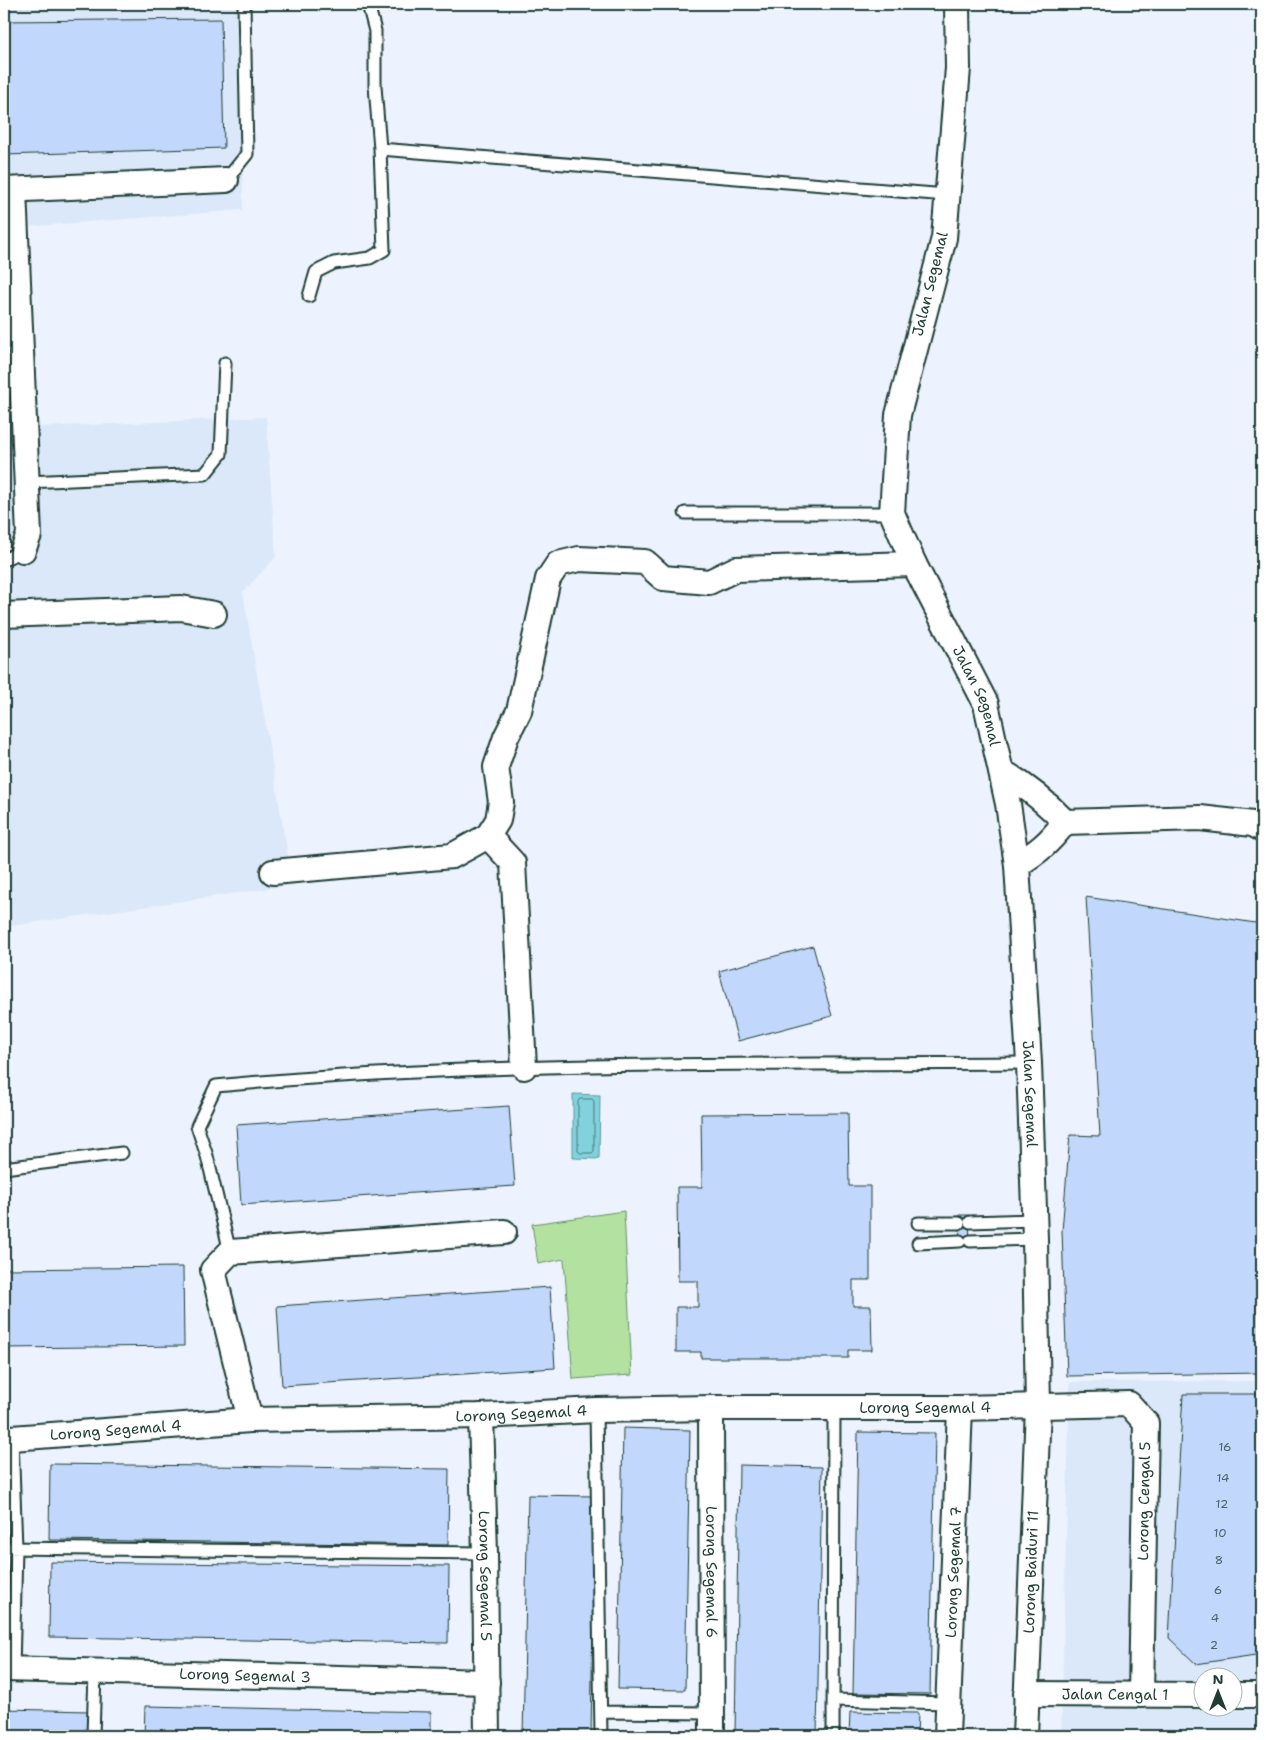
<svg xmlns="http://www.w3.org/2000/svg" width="1266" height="1740" font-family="'Shantell Sans',sans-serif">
<rect width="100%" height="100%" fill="#ecf3fe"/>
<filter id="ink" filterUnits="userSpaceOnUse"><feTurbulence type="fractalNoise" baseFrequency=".02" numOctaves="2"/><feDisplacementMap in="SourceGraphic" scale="10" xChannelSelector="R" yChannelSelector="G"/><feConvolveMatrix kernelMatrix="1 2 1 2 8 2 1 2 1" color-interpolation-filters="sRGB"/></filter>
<g filter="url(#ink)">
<path fill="#dbe8f9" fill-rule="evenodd" d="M4 4H242L243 210 24 227 40 427 266 417 276 557 243 592 293 885 4 927Z
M1262 1381V1736H1061L1070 1382ZM1204 1678H1234V1708H1204Z"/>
<path fill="#b3e1a0" stroke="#698f6a" d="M624 1211 632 1375 573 1379 564 1259 538 1264 532 1224Z"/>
<path fill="#82d2dd" stroke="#5a9699" d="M573 1094 600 1095 599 1159 573 1158Z"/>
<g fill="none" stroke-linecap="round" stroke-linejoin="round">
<path stroke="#477978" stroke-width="1" d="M580 1099H592L594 1101V1151L592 1153H580L578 1151V1102Z"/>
</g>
<path fill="#c1d7fb" stroke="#1f3d34" d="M221 19 224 148 4 155V21Z
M1086 897 1262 924V1373L1067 1376 1062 1231 1070 1135 1100 1136Z
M813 946 832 1016 738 1041 719 971Z
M509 1106 515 1186 241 1205 236 1125Z
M848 1113 849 1186H870V1280H853V1306H871L872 1350H848V1358H701V1352H676V1307H698V1281H678L677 1187H702L701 1114Z
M959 1215H969L970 1246 960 1247Z
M183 1267 184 1346 4 1348V1269Z
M550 1287 555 1368 282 1386 277 1306Z
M1183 1394H1262V1654L1196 1664 1169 1638Z
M623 1428 690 1430 685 1690 618 1689Z
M858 1432 935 1433 930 1694 853 1693Z
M50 1464 449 1469 448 1545 49 1540Z
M739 1465 822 1467 817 1736H735Z
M528 1495 595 1496 591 1736H523Z
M50 1562 449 1566 448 1643 49 1637Z
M145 1706 431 1712V1736H144Z
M4 1709 89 1711 88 1736H4Z
M850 1712 918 1713 917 1736H849Z"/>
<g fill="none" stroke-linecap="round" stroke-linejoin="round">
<g stroke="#1f3d34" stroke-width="15">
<path id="service" d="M368 4 375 31V86L380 149 947 195
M226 180 247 154 244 4
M309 296 316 272 334 263 370 258 384 250 380 149
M27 482 205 474 221 454 225 363
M685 513H892
M4 560 23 550
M4 1168 122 1153
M970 1222 1035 1220
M918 1223H959
M970 1241 1035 1239
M918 1243 960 1241
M230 1252 207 1156 197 1126 216 1086C486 1060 758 1065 1029 1063
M596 1410 601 1736
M12 1438 16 1548 13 1670
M4 1548 485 1553
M833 1700 948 1703
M601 1712 711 1713
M93 1736 95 1672
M833 1736 834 1408"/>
</g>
<g stroke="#1f3d34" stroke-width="28">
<g id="minor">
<path id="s1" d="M957 4 958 68 944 238 898 415 892 513 914 564 986 704 1008 804 1017 865 1029 1063 1035 1239 1038 1407 1025 1736"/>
<path d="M4 190 226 180"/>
<path d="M14 190 29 535 23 550"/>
<path d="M4 615 181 608 214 614"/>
<path d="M1001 771C1025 785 1046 802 1065 822L1200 818 1253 824 1262 829"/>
<path d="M1017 865C1039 851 1049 843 1065 822"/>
<path d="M273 872 452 856 488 836"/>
<path d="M524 1067 513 863 488 836 498 820 501 802 496 767 506 737 519 711 548 579 558 564 579 559 645 562 663 578 709 582 736 569 914 564"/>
<path id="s2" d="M711 1408 712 1736"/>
<path id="s3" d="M481 1416 485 1553 487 1736"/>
<path d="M250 1420 213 1270 230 1252 504 1232"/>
<path id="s4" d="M4 1437 12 1438 250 1420 481 1416 596 1410 711 1408H960L1129 1404 1146 1423 1141 1695"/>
<path id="s5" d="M4 1669 487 1682"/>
<path id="s6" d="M1026 1694 1204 1695"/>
<path d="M1234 1695H1262"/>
<path id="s7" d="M947 1736 960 1408"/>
</g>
</g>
<use href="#service" stroke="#fff" stroke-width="11"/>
<use href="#minor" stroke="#fff" stroke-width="24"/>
</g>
</g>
<g text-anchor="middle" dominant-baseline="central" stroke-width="4" stroke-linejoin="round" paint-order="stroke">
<g font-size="12" fill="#486466">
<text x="1225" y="1447">16</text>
<text x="1223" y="1478">14</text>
<text x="1222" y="1504">12</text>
<text x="1220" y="1533">10</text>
<text x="1219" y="1560">8</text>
<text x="1218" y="1590">6</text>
<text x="1215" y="1618">4</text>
<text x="1214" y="1645">2</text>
</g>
<g font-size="15" fill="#1f3d34" stroke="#fff">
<text transform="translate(930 284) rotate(-76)">Jalan Segemal</text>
<text stroke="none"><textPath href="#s1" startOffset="718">Jalan Segemal</textPath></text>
<text stroke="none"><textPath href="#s1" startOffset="1122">Jalan Segemal</textPath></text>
<text stroke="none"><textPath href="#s4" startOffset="922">Lorong Segemal 4</textPath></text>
<text stroke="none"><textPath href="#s4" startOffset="518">Lorong Segemal 4</textPath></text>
<text stroke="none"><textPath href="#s4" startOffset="112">Lorong Segemal 4</textPath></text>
<text transform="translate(1144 1501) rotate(-89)">Lorong Cengal 5</text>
<text stroke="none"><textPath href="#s2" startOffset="164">Lorong Segemal 6</textPath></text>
<text stroke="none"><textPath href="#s7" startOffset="164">Lorong Segemal 7</textPath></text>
<text transform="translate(1031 1572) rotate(-88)">Lorong Baiduri 11</text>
<text stroke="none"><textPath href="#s3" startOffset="160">Lorong Segemal 5</textPath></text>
<text stroke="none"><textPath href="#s5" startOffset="241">Lorong Segemal 3</textPath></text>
<text stroke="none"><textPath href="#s6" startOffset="89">Jalan Cengal 1</textPath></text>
</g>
</g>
<rect width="1266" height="1740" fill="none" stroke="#fff" stroke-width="20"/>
<rect x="10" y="10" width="1246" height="1720" fill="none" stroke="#1f3d34" stroke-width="2" filter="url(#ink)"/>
<g transform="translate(1218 1692)"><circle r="24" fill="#ffffff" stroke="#a5b1ae"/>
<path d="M0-4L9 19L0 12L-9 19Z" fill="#1f3d34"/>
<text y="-8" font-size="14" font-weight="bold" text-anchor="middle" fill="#1f3d34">N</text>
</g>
</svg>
